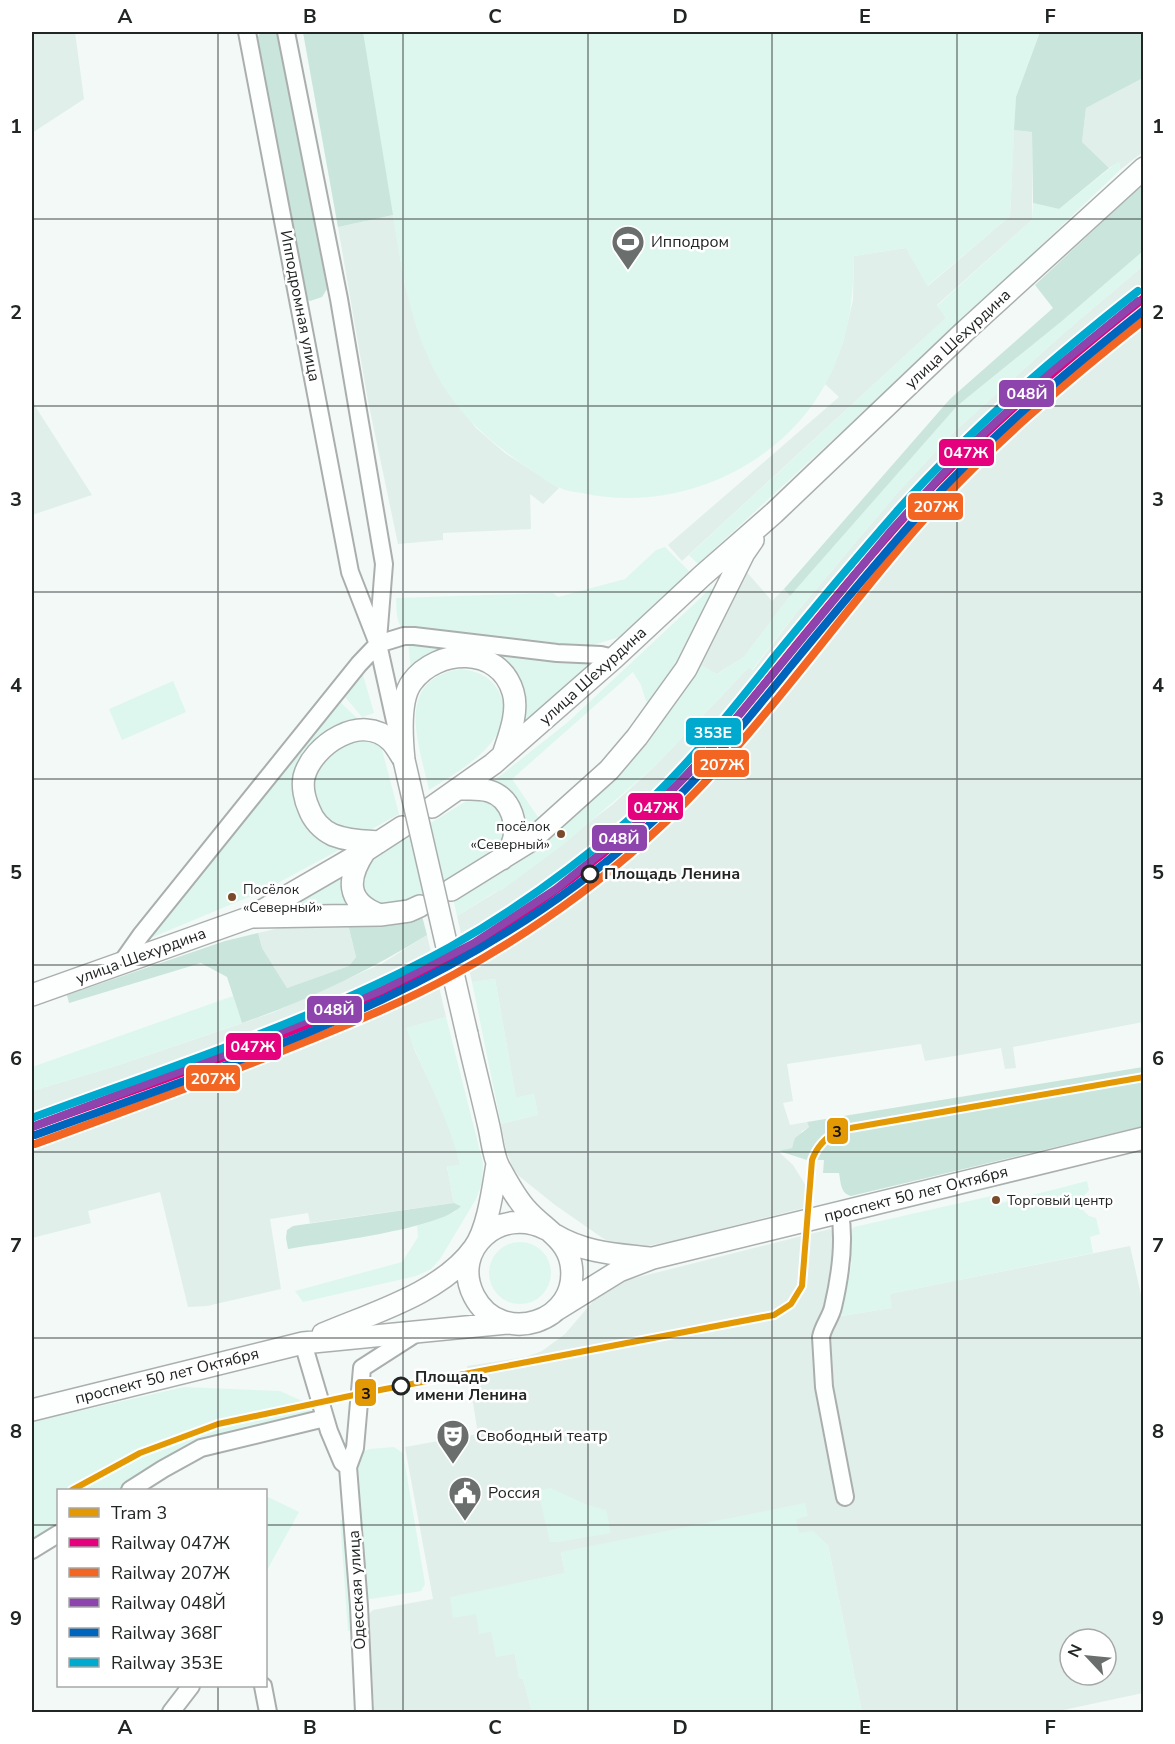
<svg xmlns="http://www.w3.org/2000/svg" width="1175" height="1744" font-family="'Nunito Sans',sans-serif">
<rect width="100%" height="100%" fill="#f2f9f6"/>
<path fill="#e0efea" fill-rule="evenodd" d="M32 32H75L84 99 32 133Z
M1143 78V152L1120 170 1119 162 1109 168 1082 142 1086 108Z
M1014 130 1032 132V220L937 305 946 318 682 561 668 545 839 397 825 384 843 343 853 300 854 256 906 248 928 286 1010 216Z
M393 215 405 286 442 384 476 428 505 453 559 488 543 504 530 494 531 529 443 533V540L398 544 368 401 338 227Z
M1143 266V1022L1013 1047 1016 1068 1005 1069 1001 1048 925 1061 921 1044 787 1064 793 1101 783 1103 790 1125 807 1122 809 1127 802 1131 792 1148 779 1152 793 1165 806 1186 804 1208 673 1241 636 1248 623 1247 604 1239 555 1205 519 1176 513 1168 506 1150 501 1124 538 1115 534 1094 516 1098 495 979 472 982 457 916 501 889 612 805 655 766 749 667 753 670 797 612 898 492 954 432 1065 332Z
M32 385 35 406 92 495 32 515Z
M744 569 772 601 784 589 790 596 744 657 717 674 698 664 714 638Z
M348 924 356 957 349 966 287 988 262 948 258 933 288 926Z
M427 935 446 1017 407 1028 415 1051 444 1113 456 1147 460 1165 447 1167 454 1203 310 1223 308 1213 270 1219 281 1289 207 1306 188 1307 160 1192 88 1211 91 1223 32 1238V1091L113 1067 272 1013 383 963Z
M830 1229 837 1237 831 1287 825 1309 842 1316 891 1308 889 1294 1130 1246 1144 1308 1143 1693 1054 1712H862L828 1545 799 1534 561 1553 565 1573 514 1584 476 1613 515 1654 519 1678 523 1679 532 1712H374L369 1614 373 1610 433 1599 405 1447 478 1434 467 1366 526 1357 542 1351 565 1334 595 1299 619 1282ZM1070 1639H1106V1675H1070Z"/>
<path fill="#ddf7ee" d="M303 32H1040L1016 97 1010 216 927 286 906 248 854 256C853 303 849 341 826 383 780 468 676 514 582 493 575 492 567 491 560 488 551 485 541 477 533 471 498 448 464 421 442 384 411 333 402 273 393 215L338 227Z
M1119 161 1120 170 954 328 698 564 689 555 946 318 937 306 1032 220 1033 203 1059 209Z
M1143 251V266L1065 332 954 432 898 492 797 612 752 670 748 668 655 766 564 844 501 891 500 890 495 892 457 916 453 897 521 858 698 664 718 674 744 657 790 596 957 406 1062 321Z
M665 547 690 572 623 636 586 647 557 648 406 631C395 624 397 611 396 598L553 593 558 597 625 579 656 550Z
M715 588 717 593 687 651 650 705 647 704 641 685 633 672 512 779 540 820 525 837 491 783 568 722 710 589Z
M408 639 594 661 585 673 580 672 539 710 522 729 498 660 411 672Z
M461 669C477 671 492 677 499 692 522 737 459 771 429 790 419 744 393 679 461 669Z
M360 675H363L374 713 362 717 345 697Z
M173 681 186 712 122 740 109 709Z
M337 699 360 721 299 770 340 848 339 850 261 892 148 939Z
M368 736 381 746 399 814 372 829 353 833 322 819 310 780 316 767 337 746Z
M473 797 497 802 509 824 500 849 462 876 413 902 388 908 360 895 367 862Z
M342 877 344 878 351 908 295 907V904Z
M495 979 516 1097 534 1094 538 1115 501 1124 472 982Z
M233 996 242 1023 113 1067 32 1091V1067Z
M446 1017 483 1163 482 1183 476 1199 440 1259 431 1269 416 1276 303 1302 295 1291 402 1262 418 1237 417 1226 455 1212 460 1205 454 1203 447 1166 460 1165C448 1116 424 1074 406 1028Z
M1087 1181 1089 1190 1084 1196 1082 1209 1089 1216 1096 1218 1100 1234 1090 1237 1093 1253 890 1294 892 1308 841 1316 852 1262H848L850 1231 854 1227 991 1196 994 1205Z
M489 1273a31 31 0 1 1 62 0a31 31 0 1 1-62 0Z
M184 1387 280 1391 309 1404 311 1412 309 1415 160 1464 119 1490H58V1529L32 1545V1422Z
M394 1447 403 1453 425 1584 421 1591 371 1599 366 1598 355 1461 359 1453 370 1449Z
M550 1488 588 1505 606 1510 611 1533 559 1542H550L539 1496 542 1490Z
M266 1496 299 1512 266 1572Z
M805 1503 808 1516 796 1519 799 1533 813 1531 828 1545 862 1712H532L523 1679 519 1678 515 1654 496 1657 491 1632 479 1634 476 1614 453 1618 450 1597 565 1573 561 1552Z
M346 1519 353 1631H348L340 1520Z"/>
<path fill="#cae5dc" d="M261 32H279L327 289 322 297 310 301 304 298 257 38Z
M303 32H363L393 215 338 227Z
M1040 32H1142L1143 78 1086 108 1082 142 1109 168 1059 209 1033 203 1032 132 1014 130 1016 97Z
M1143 184V251L1062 321 957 406 790 596 784 589 950 399 1053 308 1035 285Z
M421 912 427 935C369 971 306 1001 242 1023L227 977 201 963 69 1003 67 995 225 941 258 933 262 948 287 988 349 966 356 957 348 924Z
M1143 1067V1126L851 1196C840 1193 841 1182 839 1173H823L824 1160H807L779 1151 792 1148 795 1138 809 1127 807 1122Z
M454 1203 461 1206C441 1229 322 1243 288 1249L286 1238 287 1230 293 1226Z"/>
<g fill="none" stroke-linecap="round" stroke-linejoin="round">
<g stroke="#aaafad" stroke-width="20">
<path id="minor" d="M247 32 350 572 378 644 397 730
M286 32 339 299 384 564 378 640
M122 962 141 935 359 664 378 644 404 636H414L557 653 601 655 614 658
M840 1213C845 1242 840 1277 833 1307 831 1317 823 1326 821 1337L824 1387 845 1497
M303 1343 329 1431 342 1462 348 1467
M348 1467 359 1606 364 1712
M348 1467 355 1448 362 1368 418 1332
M130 1490 163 1469 201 1448 325 1418
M32 1550 58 1534
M263 1686 268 1712
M171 1712 191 1686"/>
</g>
<g stroke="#aaafad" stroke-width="24">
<path id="major" d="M404 760C402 740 399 699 412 682 437 648 499 645 513 692 519 712 509 736 503 755
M461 789C470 789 480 788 489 791 512 798 520 827 511 847 509 851 505 855 502 859
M432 807 493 764 614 658 702 576 774 513 964 332 1144 168
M379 842C364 841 348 841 333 835 322 830 313 820 309 809 305 800 302 787 304 777 312 745 362 712 391 741 396 746 400 754 404 760
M365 851C347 878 345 902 380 915
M451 890 530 841 609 770 637 737 686 669 744 553 753 540
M252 917 380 915 409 911 420 906
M32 995 251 917 365 851 402 827
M467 1034C474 1065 482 1096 489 1127 492 1140 493 1156 499 1167 507 1181 515 1197 526 1209 542 1228 567 1238 571 1264 581 1322 501 1348 474 1296 450 1249 501 1205 546 1229
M555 1235C585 1253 616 1254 649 1258
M556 1310 619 1271 653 1258 1144 1138
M323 1334C372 1313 442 1293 474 1248 488 1229 493 1188 497 1164
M32 1410 303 1343 507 1323"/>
</g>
<use href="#minor" stroke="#fdfefe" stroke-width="16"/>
<use href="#major" stroke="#fdfefe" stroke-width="21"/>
<g stroke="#aaafad" stroke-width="24" stroke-linecap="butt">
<path id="major-bridge" d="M404 760 467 1034"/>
</g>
<use href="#major-bridge" stroke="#fdfefe" stroke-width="21"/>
<g stroke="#fff" stroke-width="12">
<path id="rail-1" d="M32 1127C165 1078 309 1032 434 966 505 929 572 882 632 829 689 778 736 719 784 660 824 611 865 561 908 513 979 434 1060 365 1144 298"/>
</g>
<g stroke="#fff" stroke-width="12">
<path id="rail-2" d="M35 1144C117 1114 199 1084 280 1052 339 1028 399 1005 455 974 523 937 588 892 646 840 749 748 828 629 919 525 987 449 1064 383 1144 320"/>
</g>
<g stroke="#fff" stroke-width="12">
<path id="rail-3" d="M32 1127 213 1059 382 990 474 943 556 889 632 828 691 771 744 709 890 532 960 455 1047 375 1138 301"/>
</g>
<g stroke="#fff" stroke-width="12">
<path id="rail-4" d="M35 1135C249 1057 466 989 639 834 696 784 743 725 791 666 831 617 872 568 914 520 983 442 1062 375 1144 310"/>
</g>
<g stroke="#fff" stroke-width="12">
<path id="rail-5" d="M32 1118C170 1067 321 1018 450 947 512 912 570 870 624 824 681 775 728 715 775 656 815 607 856 558 898 510 970 429 1053 358 1138 291"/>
</g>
<use href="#rail-1" stroke="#e5007d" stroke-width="8"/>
<use href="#rail-2" stroke="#f26522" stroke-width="8"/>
<use href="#rail-3" stroke="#8e44ad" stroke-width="8"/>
<use href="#rail-4" stroke="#0065bd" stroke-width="8"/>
<use href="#rail-5" stroke="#00a9ce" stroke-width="8"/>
<g stroke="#fff" stroke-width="10">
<path id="tram-1" d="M72 1490 140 1453 218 1424 359 1394 774 1315 791 1304 802 1286 812 1160C817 1146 826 1137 839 1130L1144 1077"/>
</g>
<use href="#tram-1" stroke="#e29904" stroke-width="6"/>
</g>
<path fill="none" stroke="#212524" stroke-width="1.5" stroke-opacity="0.55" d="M218 32V1490M403 32V1712M588 32V1712M772 32V1712M957 32V1712M32 219H1144M32 406H1144M32 592H1144M32 779H1144M32 965H1144M32 1152H1144M32 1338H1144M32 1525H58M266 1525H1144M218 1686V1712"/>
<defs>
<g id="stadium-pin" transform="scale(1.725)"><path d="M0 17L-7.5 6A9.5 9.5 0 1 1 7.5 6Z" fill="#6a6f6e" stroke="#fff"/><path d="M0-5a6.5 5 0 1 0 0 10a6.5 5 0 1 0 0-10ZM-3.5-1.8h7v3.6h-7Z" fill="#fff"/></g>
<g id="theatre-pin" transform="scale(1.725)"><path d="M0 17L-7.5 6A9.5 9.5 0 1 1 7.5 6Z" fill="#6a6f6e" stroke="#fff"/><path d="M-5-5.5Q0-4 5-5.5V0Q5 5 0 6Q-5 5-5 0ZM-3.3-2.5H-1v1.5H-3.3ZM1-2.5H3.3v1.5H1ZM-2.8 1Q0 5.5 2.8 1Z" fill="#fff"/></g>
<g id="civic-pin" transform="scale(1.725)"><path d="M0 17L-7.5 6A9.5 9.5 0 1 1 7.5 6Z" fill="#6a6f6e" stroke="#fff"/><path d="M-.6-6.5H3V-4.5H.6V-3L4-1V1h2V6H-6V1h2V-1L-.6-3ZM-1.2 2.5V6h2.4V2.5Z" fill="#fff"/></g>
</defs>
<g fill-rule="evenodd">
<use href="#stadium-pin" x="628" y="242"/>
<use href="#theatre-pin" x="453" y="1436"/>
<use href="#civic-pin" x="465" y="1493"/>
</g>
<g fill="#7a4b2a" stroke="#fff" stroke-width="2">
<circle cx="561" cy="834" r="5"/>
<circle cx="232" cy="897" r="5"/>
<circle cx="996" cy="1200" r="5"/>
</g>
<g fill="#fff" stroke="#212524" stroke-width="3">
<circle cx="590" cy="874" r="8"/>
<circle cx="401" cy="1386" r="8"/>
</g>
<g text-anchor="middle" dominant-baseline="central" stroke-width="5" stroke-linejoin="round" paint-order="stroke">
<g font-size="14" fill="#212524" stroke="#fff" text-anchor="start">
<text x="550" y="826" text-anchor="end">посёлок<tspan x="550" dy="18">«Северный»</tspan></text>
<text x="243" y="889">Посёлок<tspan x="243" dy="18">«Северный»</tspan></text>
<text x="1007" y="1200">Торговый центр</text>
</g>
<g font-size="16" fill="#212524" stroke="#fff" text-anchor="start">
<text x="651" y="242">Ипподром</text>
<text x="476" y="1436">Свободный театр</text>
<text x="488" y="1493">Россия</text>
</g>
<g font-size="16" fill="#212524" stroke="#fff">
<text transform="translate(300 306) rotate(79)">Ипподромная улица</text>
<text transform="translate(958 339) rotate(-43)">улица Шехурдина</text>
<text transform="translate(593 676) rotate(-42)">улица Шехурдина</text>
<text transform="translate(141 956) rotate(-20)">улица Шехурдина</text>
<text transform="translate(916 1194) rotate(-14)">проспект 50 лет Октября</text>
<text transform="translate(167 1376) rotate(-14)">проспект 50 лет Октября</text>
<text transform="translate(357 1590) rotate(-93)">Одесская улица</text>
</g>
<g font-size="16" font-weight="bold" fill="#212524" stroke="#fff" text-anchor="start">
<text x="604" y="874">Площадь Ленина</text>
<text x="415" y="1377">Площадь<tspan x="415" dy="18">имени Ленина</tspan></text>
</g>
</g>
<g stroke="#fff" stroke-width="2">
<rect x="998" y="379" width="57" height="29" rx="6" fill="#8e44ad"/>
<rect x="938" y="438" width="57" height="29" rx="6" fill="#e5007d"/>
<rect x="907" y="492" width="57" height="29" rx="6" fill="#f26522"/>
<rect x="685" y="717" width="57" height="29" rx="6" fill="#00a9ce"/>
<rect x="693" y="749" width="57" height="29" rx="6" fill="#f26522"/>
<rect x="627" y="792" width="57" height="29" rx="6" fill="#e5007d"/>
<rect x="591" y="824" width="57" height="28" rx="6" fill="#8e44ad"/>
<rect x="306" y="995" width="57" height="29" rx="6" fill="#8e44ad"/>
<rect x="225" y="1032" width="57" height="29" rx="6" fill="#e5007d"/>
<rect x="185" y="1064" width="56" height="28" rx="6" fill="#f26522"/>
<rect x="826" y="1117" width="23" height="28" rx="6" fill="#e29904"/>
<rect x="354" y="1378" width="23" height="29" rx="6" fill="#e29904"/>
</g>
<g font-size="16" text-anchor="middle" font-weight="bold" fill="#fff">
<text x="1027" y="399">048Й</text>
<text x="966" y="458">047Ж</text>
<text x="936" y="512">207Ж</text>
<text x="713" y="738">353Е</text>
<text x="722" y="770">207Ж</text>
<text x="656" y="813">047Ж</text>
<text x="619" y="844">048Й</text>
<text x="334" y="1015">048Й</text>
<text x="253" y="1052">047Ж</text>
<text x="213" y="1084">207Ж</text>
</g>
<g font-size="16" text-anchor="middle" font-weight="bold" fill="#111">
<text x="837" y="1137">3</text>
<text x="366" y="1399">3</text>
</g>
<rect width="1175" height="1744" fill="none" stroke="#ffffff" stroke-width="66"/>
<rect x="57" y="1489" width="210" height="198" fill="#ffffff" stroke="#a6a8a7" stroke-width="1.5"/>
<rect x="69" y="1508" width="30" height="9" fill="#e29904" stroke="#a6a8a7" stroke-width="1.5"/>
<text x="111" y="1519" font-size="18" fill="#212524">Tram 3</text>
<rect x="69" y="1538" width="30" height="9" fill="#e5007d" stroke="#a6a8a7" stroke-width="1.5"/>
<text x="111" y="1549" font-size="18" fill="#212524">Railway 047Ж</text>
<rect x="69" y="1568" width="30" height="9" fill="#f26522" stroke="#a6a8a7" stroke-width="1.5"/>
<text x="111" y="1579" font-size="18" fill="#212524">Railway 207Ж</text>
<rect x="69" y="1598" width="30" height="9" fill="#8e44ad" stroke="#a6a8a7" stroke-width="1.5"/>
<text x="111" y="1609" font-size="18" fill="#212524">Railway 048Й</text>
<rect x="69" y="1628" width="30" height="9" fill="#0065bd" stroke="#a6a8a7" stroke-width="1.5"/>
<text x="111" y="1639" font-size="18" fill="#212524">Railway 368Г</text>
<rect x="69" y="1658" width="30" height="9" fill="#00a9ce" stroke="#a6a8a7" stroke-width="1.5"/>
<text x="111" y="1669" font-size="18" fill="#212524">Railway 353Е</text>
<g transform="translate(1088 1657) rotate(296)"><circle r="28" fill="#ffffff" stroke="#a6a8a7" stroke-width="1.5"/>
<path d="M0-4.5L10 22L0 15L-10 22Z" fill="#6a6f6e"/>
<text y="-9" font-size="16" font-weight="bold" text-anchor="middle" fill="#212524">N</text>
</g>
<rect x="33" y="33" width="1109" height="1678" fill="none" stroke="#212524" stroke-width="2"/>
<g font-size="20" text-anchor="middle" font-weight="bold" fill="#212524">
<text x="125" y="23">A</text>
<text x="310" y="23">B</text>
<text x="495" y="23">C</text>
<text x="680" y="23">D</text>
<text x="865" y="23">E</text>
<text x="1050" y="23">F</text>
<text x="16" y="133">1</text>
<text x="1158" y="133">1</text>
<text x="16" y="319">2</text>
<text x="1158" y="319">2</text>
<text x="16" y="506">3</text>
<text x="1158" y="506">3</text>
<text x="16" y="692">4</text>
<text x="1158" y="692">4</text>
<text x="16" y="879">5</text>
<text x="1158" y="879">5</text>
<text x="16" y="1065">6</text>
<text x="1158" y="1065">6</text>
<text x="16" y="1252">7</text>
<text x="1158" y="1252">7</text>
<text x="16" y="1438">8</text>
<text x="1158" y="1438">8</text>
<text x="16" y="1625">9</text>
<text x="1158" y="1625">9</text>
<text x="125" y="1734">A</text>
<text x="310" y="1734">B</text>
<text x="495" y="1734">C</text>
<text x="680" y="1734">D</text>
<text x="865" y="1734">E</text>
<text x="1050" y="1734">F</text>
</g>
</svg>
